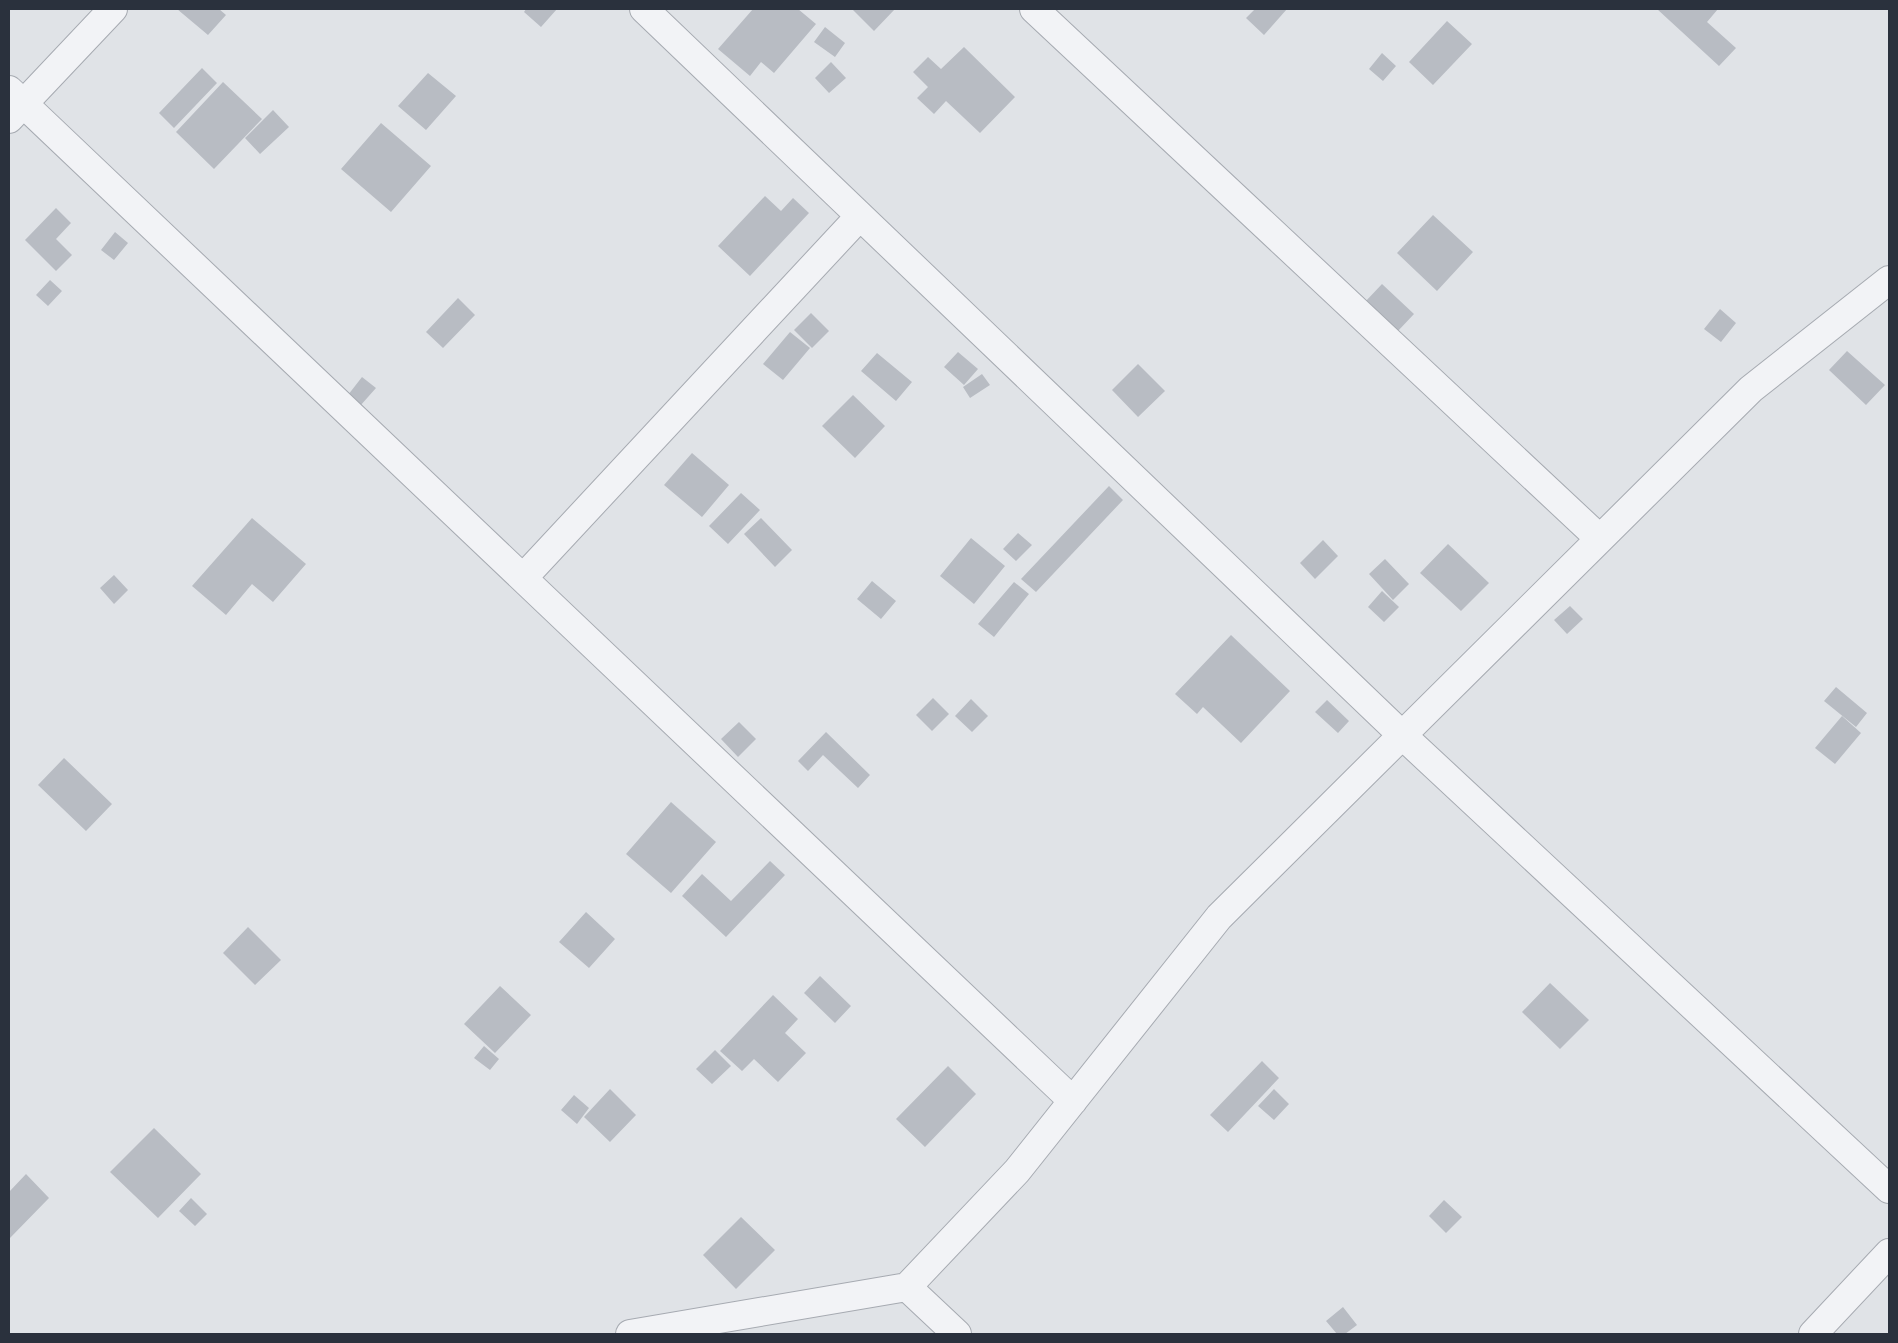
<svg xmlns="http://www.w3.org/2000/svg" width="1898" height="1343" font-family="'Titillium Web',sans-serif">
<rect width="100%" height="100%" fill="#e0e3e7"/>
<path fill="#b8bcc3" d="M177 9H219L226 15 208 35Z
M526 9H557L541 27 524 12Z
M753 9H798L816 24 774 73 761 62 750 76 718 49Z
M852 9H895L874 31Z
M1255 9H1287L1264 35 1246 18Z
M1657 9H1718L1707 22 1736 48 1719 66Z
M1447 21 1472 44 1433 85 1409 62Z
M825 27 845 43 835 57 814 42Z
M964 47 1015 97 980 133 946 101 934 114 917 98 928 87 913 72 928 57 941 69Z
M1382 53 1396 66 1383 81 1369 69Z
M831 62 846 78 829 93 815 78Z
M202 68 217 83 174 128 159 113Z
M428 73 456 96 426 130 398 106Z
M223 82 262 119 214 169 176 132Z
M273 110 289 127 260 154 245 138Z
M381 123 431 166 391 212 341 169Z
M765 196 781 211 793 198 809 213 750 276 718 246Z
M56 208 71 223 56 239 72 255 56 271 25 240Z
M1433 215 1473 252 1437 291 1397 253Z
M115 232 128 243 114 260 101 250Z
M50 280 62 291 48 306 36 295Z
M1382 284 1414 314 1397 332 1365 302Z
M458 298 475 315 443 348 426 332Z
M1720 309 1736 323 1721 342 1704 329Z
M811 313 829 331 812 348 794 330Z
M790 332 810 348 783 380 763 364Z
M1847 351 1885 385 1866 405 1829 370Z
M958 352 978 369 964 385 944 367Z
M877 353 912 382 896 401 861 371Z
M1138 364 1165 391 1138 417 1112 390Z
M982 374 990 385 970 398 963 387Z
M362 377 376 388 360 406 348 395Z
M853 395 885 426 855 458 822 426Z
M692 453 729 485 702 517 664 485Z
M1109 486 1123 500 1036 592 1021 579Z
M741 493 760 510 728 544 709 526Z
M252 518 306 564 273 602 252 584 226 615 192 586Z
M761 518 792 550 775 567 744 534Z
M1018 533 1032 545 1016 561 1003 549Z
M971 538 1005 566 974 604 940 576Z
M1323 540 1338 556 1315 579 1300 563Z
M1448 544 1489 583 1461 611 1420 573Z
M1385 559 1409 584 1393 600 1369 574Z
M114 575 128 590 114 604 100 588Z
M872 581 896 601 881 619 857 599Z
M1014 582 1029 594 994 637 978 624Z
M1382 591 1399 607 1384 622 1368 607Z
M1570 606 1583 619 1567 634 1554 620Z
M1231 635 1290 691 1241 743 1203 707 1197 714 1175 694Z
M1836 687 1867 713 1856 727 1824 701Z
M933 698 949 714 932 731 916 715Z
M971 699 988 716 972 732 955 716Z
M1327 700 1349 721 1338 733 1315 712Z
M1842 716 1861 733 1835 764 1815 748Z
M739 722 756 739 738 757 721 739Z
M826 732 870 775 858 788 823 755 808 771 798 761Z
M64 758 112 804 86 831 38 785Z
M671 802 716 842 671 893 626 854Z
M770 861 785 875 726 937 682 896 702 874 731 901Z
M586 912 615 939 589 968 559 942Z
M248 927 281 960 255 985 223 953Z
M820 976 851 1006 835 1023 804 993Z
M1550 983 1589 1020 1560 1049 1522 1012Z
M500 986 531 1015 495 1053 464 1024Z
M773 995 798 1019 785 1033 806 1053 778 1082 754 1059 742 1071 720 1051Z
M484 1046 499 1059 490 1070 474 1058Z
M715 1050 731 1066 712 1084 696 1069Z
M1262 1061 1279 1078 1228 1132 1210 1115Z
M948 1066 976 1094 925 1147 896 1119Z
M610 1089 636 1115 610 1142 584 1117Z
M1274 1089 1289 1104 1274 1120 1258 1106Z
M574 1095 589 1108 577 1124 561 1110Z
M154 1128 201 1174 158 1218 110 1172Z
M26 1174 49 1198 10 1238 9 1192Z
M191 1198 207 1214 195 1226 179 1211Z
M1444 1200 1462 1217 1446 1233 1429 1216Z
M741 1217 775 1250 736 1289 703 1255Z
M1343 1307 1357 1325 1345 1334H1337L1326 1321Z"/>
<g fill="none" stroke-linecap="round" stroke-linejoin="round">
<g stroke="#a6aab1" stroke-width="30">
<path id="street" d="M644 9 1402 735 1889 1189
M1034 9 1600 539
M9 90 1073 1101
M9 119 113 9
M523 578 860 216
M907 1287 957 1334
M630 1334 907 1287 1017 1171 1219 917 1751 389 1889 280
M1813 1334 1889 1253"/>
</g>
<use href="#street" stroke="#f2f3f6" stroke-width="28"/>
</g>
<rect width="1898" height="1343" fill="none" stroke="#2a313d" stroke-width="20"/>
</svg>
